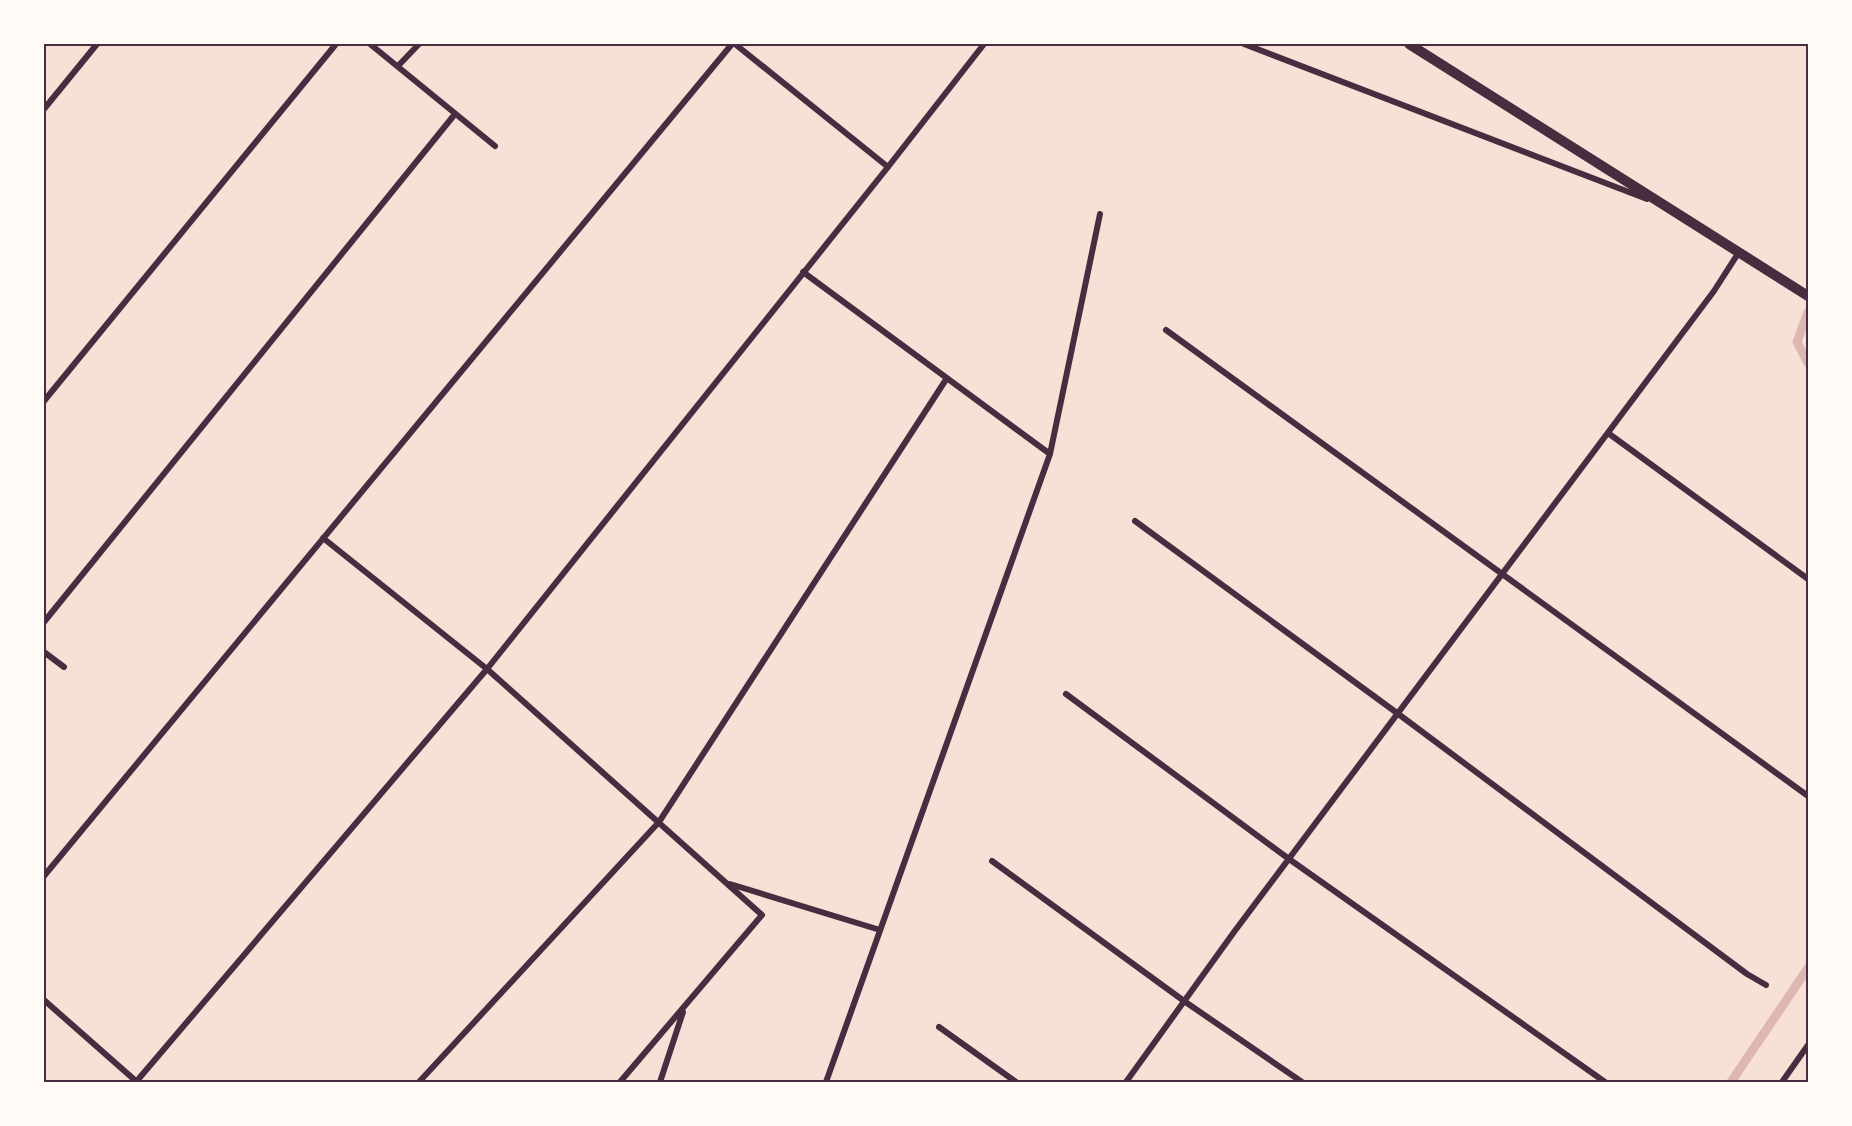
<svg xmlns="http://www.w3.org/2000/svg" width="1852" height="1126" font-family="'IBM Plex Serif',serif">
<rect width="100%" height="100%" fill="#f7e1d7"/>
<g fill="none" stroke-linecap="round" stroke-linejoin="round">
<path stroke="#dcb8b0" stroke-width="9" d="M1808 312 1797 342 1808 363
M1731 1082 1808 968"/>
<path stroke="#4a2c40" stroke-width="6" d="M370 44 495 146
M735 44 888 167
M1244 44 1647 199
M398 66 419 44
M44 109 97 44
M803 272 1050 454
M1166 330 1808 796
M44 401 336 44
M1608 433 1808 579
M1135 521 1397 713 1747 974 1766 985
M323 538 487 669 762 915 620 1082
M44 622 455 114
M44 652 64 667
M1066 694 1289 859 1605 1082
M992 861 1184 1001 1302 1082
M44 876 732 44
M730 884 880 930
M44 1000 137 1082
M939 1027 1016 1082
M136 1082 487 669 888 167 984 44
M419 1082 659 822 947 378
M660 1082 683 1012
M826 1082 1050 454 1100 214
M1126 1082 1234 932 1714 291 1739 252
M1782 1082 1808 1045"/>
<path stroke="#4a2c40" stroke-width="10" d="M1409 44 1808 296"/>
</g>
<rect width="1852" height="1126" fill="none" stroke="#fffaf5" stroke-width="90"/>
<rect x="45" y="45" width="1762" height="1036" fill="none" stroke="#4a2c40" stroke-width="2"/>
</svg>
